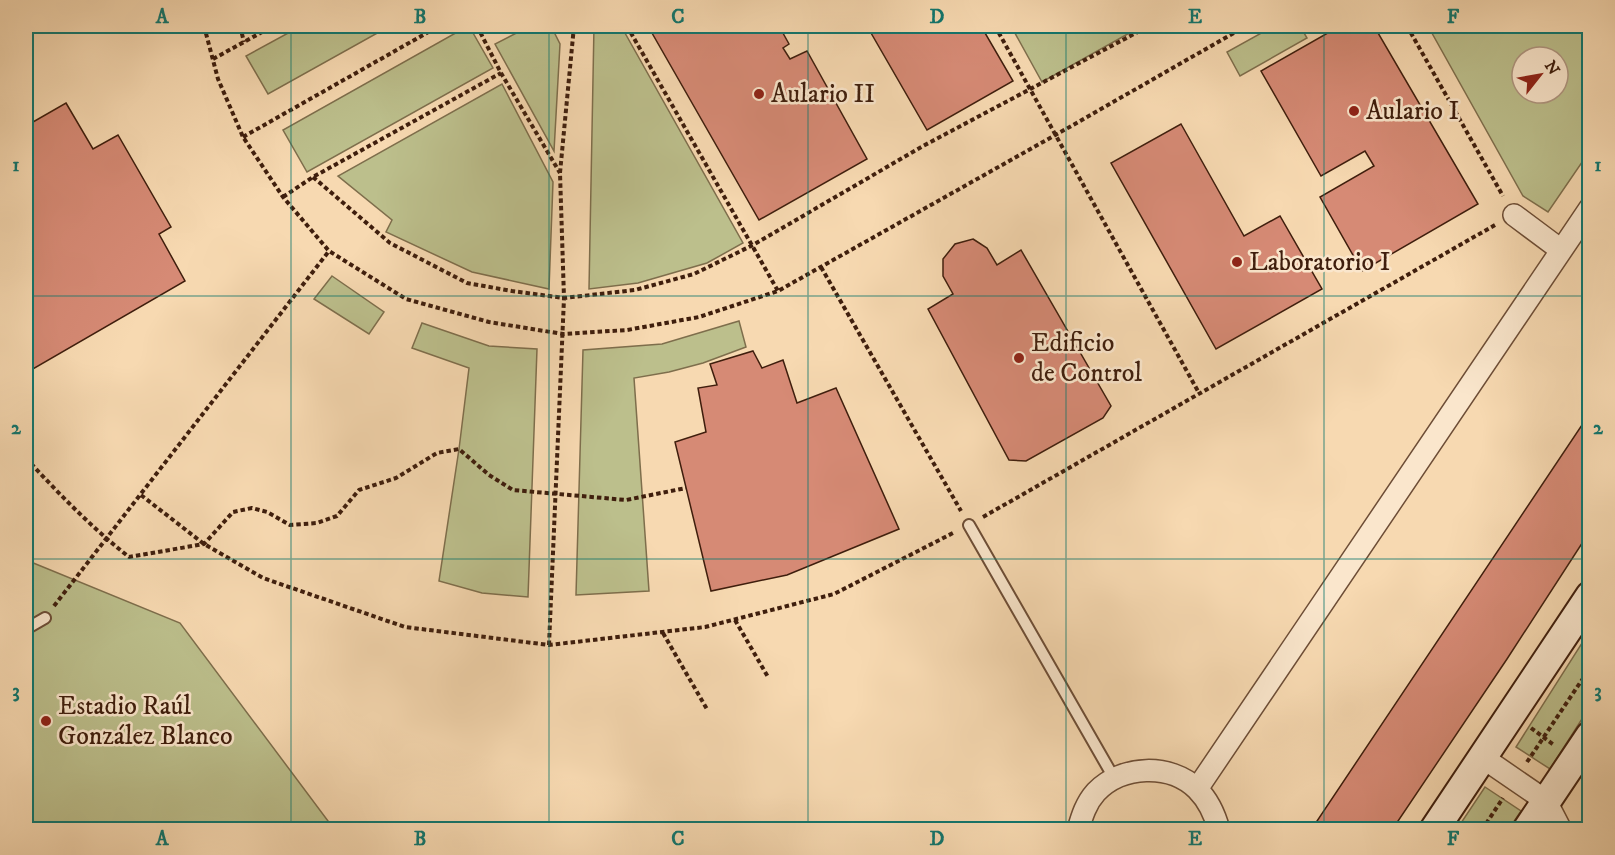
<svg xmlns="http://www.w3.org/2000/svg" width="1615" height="855" font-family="'IM FELL DW Pica',serif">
<rect width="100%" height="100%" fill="#f7d9b1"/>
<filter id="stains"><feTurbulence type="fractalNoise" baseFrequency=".00333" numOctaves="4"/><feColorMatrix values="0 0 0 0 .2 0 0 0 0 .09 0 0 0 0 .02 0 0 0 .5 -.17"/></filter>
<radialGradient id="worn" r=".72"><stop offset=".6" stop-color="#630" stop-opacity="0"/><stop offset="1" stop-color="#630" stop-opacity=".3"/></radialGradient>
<path fill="#bcbf8c" stroke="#7e6e4c" stroke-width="1.5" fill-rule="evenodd" d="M301 26H390L268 94 246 56Z
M468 26H469L493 68 307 172 283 130Z
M530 26H551L560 44 554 151 495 44Z
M594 26H621L743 243 707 263 638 283 589 289Z
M1011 26H1142L1042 82Z
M1274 26H1300L1307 38 1240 76 1227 52Z
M1428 26H1589V152L1548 212 1523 196ZM1522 57H1558V93H1522Z
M502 84 553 182 549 289 472 272 386 232 392 220 338 176Z
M332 276 384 312 369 334 314 299Z
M739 321 746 347 703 363 669 372 634 378 649 591 576 595 583 350 662 344Z
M422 323 489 346 537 349 528 597 482 593 439 581 459 449 469 368 412 348Z
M26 560 180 623 334 829H26Z
M1589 632V708L1550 769 1516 747Z
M1485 787 1521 811 1509 829H1457Z"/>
<path fill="#d68a75" stroke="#3f1e0d" stroke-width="1.5" d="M648 26H779L789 44 783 48 790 59 807 51 867 159 759 220Z
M867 26H981L1013 81 927 130Z
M1340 26H1374L1478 204 1362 271 1320 197 1374 166 1365 151 1321 176 1261 71Z
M66 103 93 149 118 135 171 227 159 234 185 281 26 373V126Z
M1181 124 1244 236 1280 216 1322 289 1216 349 1111 163Z
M973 239 987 248 997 265 1021 250 1111 406 1103 418 1026 461 1009 460 928 309 953 294 943 276V259L955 244Z
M753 351 762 368 783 360 797 403 836 388 899 529 787 575 711 591 675 442 706 432 698 388 717 385 710 364Z
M1590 413V531L1507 659 1392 830H1311Z"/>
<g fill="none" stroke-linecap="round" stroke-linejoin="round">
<g stroke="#6d4d36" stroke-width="14">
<path id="lane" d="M969 525 1114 778
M26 629 45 618"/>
</g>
<g stroke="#6d4d36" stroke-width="24">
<path id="street" d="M1514 215 1561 250
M1482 757 1546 801 1561 830
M1197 789 1590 208
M1078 830C1082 816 1086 803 1096 792 1122 765 1170 763 1197 789 1208 800 1215 815 1219 830"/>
</g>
<g stroke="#3f1e0d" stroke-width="32">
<path id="secondary" d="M1434 830 1590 596
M1527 830 1590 736"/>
</g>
<path stroke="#3f1e0d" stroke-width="4" stroke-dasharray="4.5 3" stroke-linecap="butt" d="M204 26 218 79 243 137 283 197 329 251 406 299 489 322 563 334 627 330 699 317 778 291 1066 129 1246 26
M240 26 244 42
M477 26 501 73 560 173
M627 26 778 291
M995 26 1199 393
M1407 26 1503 196
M26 30 57 26
M213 59 273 26
M243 137 439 26
M313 177 390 243 467 283 512 291 564 298 635 290 694 274 753 245 923 146 1149 26
M283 197 313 177 501 73
M821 267 961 511
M26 458C58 493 91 527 129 557L204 544 233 512 252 508 267 512 290 525 317 523 337 516 359 490 396 478 437 453 459 449 489 475 513 490 626 500 686 488
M141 495 204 544 263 578 405 627 549 645 705 627 834 594 955 532
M983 517 1495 225
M54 606 329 251
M735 620 768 677
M663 633 708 711
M549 645 564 298 560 173 574 26
M1531 728 1554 745
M1527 762 1590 668
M1482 830 1503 798"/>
<use href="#lane" stroke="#fae6cc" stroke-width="10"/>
<use href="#street" stroke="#fae6cc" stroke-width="21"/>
<use href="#secondary" stroke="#fae6cc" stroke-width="28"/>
</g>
<path fill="none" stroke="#0f766e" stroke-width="1.5" stroke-opacity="0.55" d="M291 26V830M549 26V830M808 26V830M1066 26V830M1324 26V830M26 296H1590M26 559H1590"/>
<g fill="#8f2418" stroke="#fae6cc" stroke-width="2">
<circle cx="759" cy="94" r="6"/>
<circle cx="1354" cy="111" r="6"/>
<circle cx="1237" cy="262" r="6"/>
<circle cx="1019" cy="358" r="6"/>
<circle cx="46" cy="721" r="6"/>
</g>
<g text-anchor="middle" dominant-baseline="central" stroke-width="5" stroke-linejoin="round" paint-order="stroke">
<g font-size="26" fill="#3f1e0d" stroke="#fae6cc" text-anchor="start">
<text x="771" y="94">Aulario II</text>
<text x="1366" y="111">Aulario I</text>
<text x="1249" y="262">Laboratorio I</text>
<text x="1031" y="343">Edificio<tspan x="1031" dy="30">de Control</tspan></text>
<text x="58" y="706">Estadio Raúl<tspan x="58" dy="30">González Blanco</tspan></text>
</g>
</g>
<rect width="1615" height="855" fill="none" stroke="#f7d9b1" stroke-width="66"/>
<g transform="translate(1540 75) rotate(59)"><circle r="28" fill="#fae6cc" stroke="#af9680" stroke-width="1.5"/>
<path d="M0-4.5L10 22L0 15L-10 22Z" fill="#8f2418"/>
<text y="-9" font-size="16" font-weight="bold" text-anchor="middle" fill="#3f1e0d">N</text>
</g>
<rect x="33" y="33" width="1549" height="789" fill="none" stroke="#0f766e" stroke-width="2"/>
<g font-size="20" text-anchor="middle" font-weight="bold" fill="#0f766e">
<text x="162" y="23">A</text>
<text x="420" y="23">B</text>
<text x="678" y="23">C</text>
<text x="937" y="23">D</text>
<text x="1195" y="23">E</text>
<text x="1453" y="23">F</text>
<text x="16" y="171">1</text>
<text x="1598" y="171">1</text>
<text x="16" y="434">2</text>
<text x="1598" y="434">2</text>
<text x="16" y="697">3</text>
<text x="1598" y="697">3</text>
<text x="162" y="845">A</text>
<text x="420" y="845">B</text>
<text x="678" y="845">C</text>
<text x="937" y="845">D</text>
<text x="1195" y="845">E</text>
<text x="1453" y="845">F</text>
</g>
<rect width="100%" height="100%" filter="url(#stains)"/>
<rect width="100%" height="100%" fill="url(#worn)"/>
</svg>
